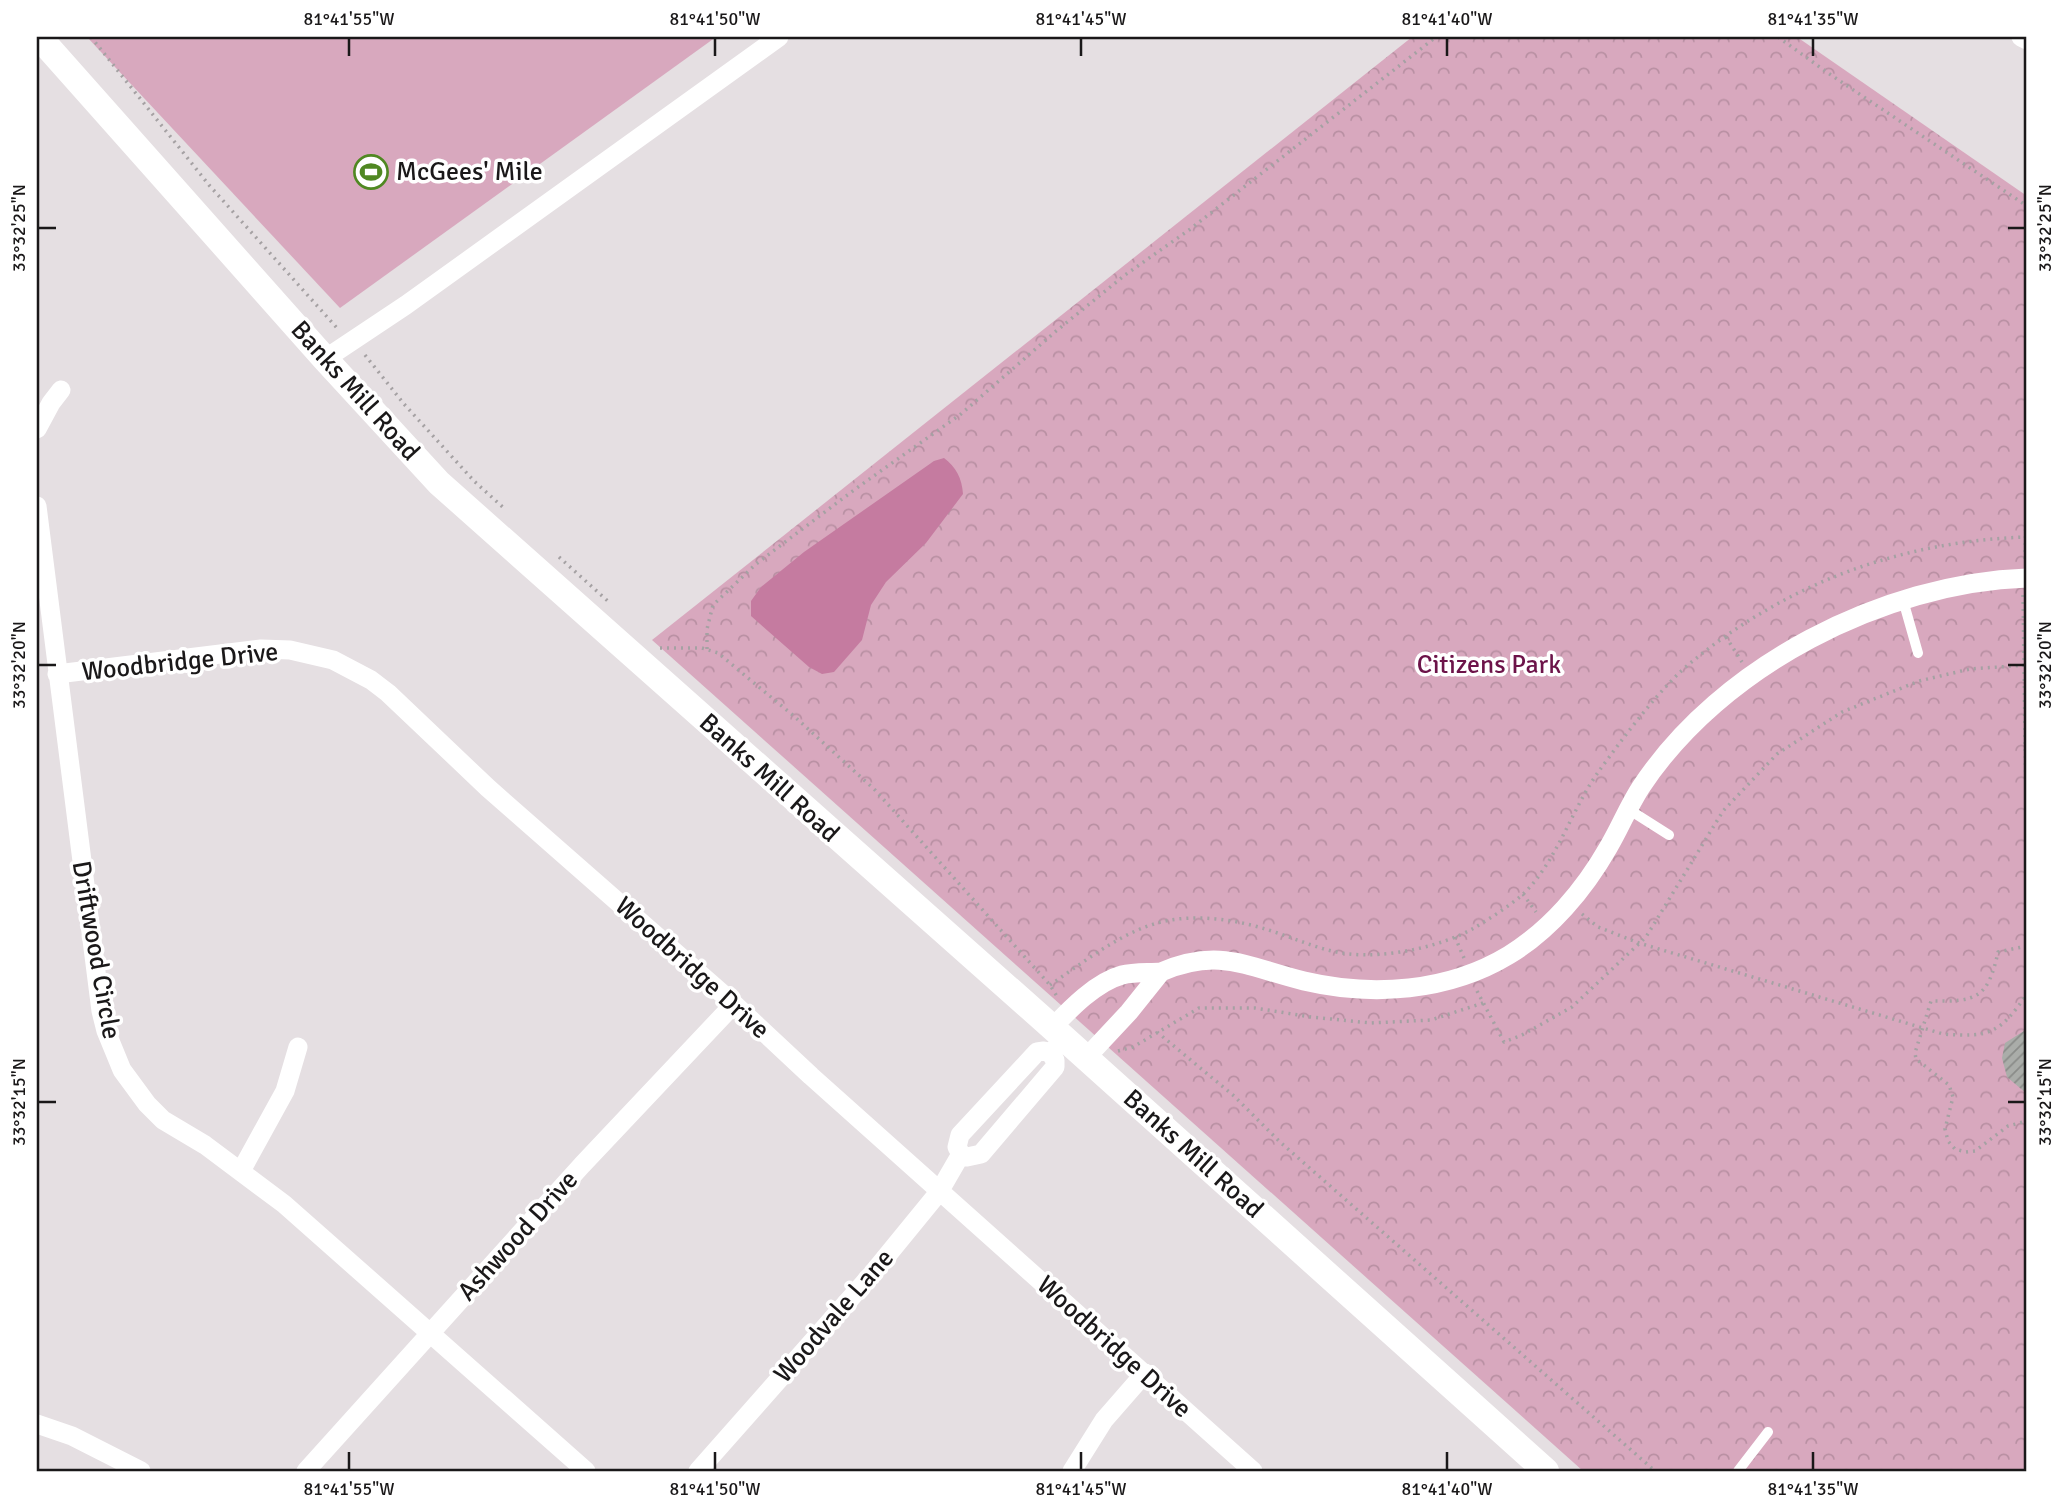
<svg xmlns="http://www.w3.org/2000/svg" width="2064" height="1508" font-family="Signika,sans-serif">
<defs>
<pattern id="park-crowns" width="20" height="18" patternUnits="userSpaceOnUse" patternTransform="scale(1.75)"><rect width="20" height="18" fill="#d8a8be"/><path d="M2 6a3 3 0 1 1 6 0M12 15a3 3 0 1 1 6 0" fill="none" stroke="#b990a3"/></pattern>
<pattern id="building-hatch" width="6" height="6" patternUnits="userSpaceOnUse" patternTransform="scale(1.75)"><rect width="6" height="6" fill="#aaada9"/><path d="M-1 1l2-2M0 6l6-6M5 7l2-2" fill="none" stroke="#8a8c89"/></pattern>
</defs>
<rect width="100%" height="100%" fill="#e5dfe2"/>
<path fill="#d8a8be" d="M87 37H716L340 308Z"/>
<path fill="url(#park-crowns)" d="M1412 37H1797L2027 196V1471H1583L652 640Z"/>
<path fill="#c57ba0" d="M944 458C956 467 962 478 963 494L926 543 886 582 871 605 862 640 834 672 822 674 809 667 751 616V601L761 587 804 552 934 461Z"/>
<path fill="url(#building-hatch)" d="M2027 1029V1094L2007 1077 2002 1058 2005 1043Z"/>
<g fill="none" stroke-linecap="round" stroke-linejoin="round">
<path stroke="#a5a1a3" stroke-width="3.5" stroke-dasharray="2 5" stroke-linecap="butt" d="M91 37 209 185 337 328
M1778 37 1828 73 2027 206
M365 355 404 404 474 481 506 510
M559 557 610 603
M2025 559 2027 453
M2023 595 2027 872
M1726 637 1742 662
M660 648H702L718 653 795 717 875 790 1050 985 1058 998
M707 649V629L713 605 756 564 854 490 961 414 1055 332 1125 275 1189 230 1436 37
M1523 894 1536 912
M1582 914 1598 927 1639 943 1943 1034C1990 1038 2000 1033 2027 994
M1455 937 1464 958
M2027 946 1998 952C1988 998 1977 1002 1931 1001L1915 1053 1916 1059 1949 1085 1953 1097 1945 1129 1948 1141 1955 1149 1966 1152 1975 1151 2008 1126 2027 1121
M1050 985C1084 962 1121 932 1161 922 1193 914 1234 919 1265 929 1293 937 1320 951 1349 954 1387 958 1441 947 1474 928 1489 919 1508 907 1522 895 1556 864 1572 808 1599 771 1623 738 1662 685 1694 660 1790 582 1903 541 2027 537
M1477 991 1504 1042 1522 1035 1572 1007 1646 937 1723 811 1777 754 1842 712 1919 681 1970 669 2027 665
M1157 1032 1234 1096 1280 1142 1655 1471
M1118 1051 1133 1047 1199 1008H1255L1311 1017 1371 1023 1431 1020 1483 1003"/>
<path stroke="#fff" stroke-width="10" d="M1903 600 1918 653
M1628 809 1669 835
M1738 1471 1768 1432"/>
<path stroke="#fff" stroke-width="19" d="M2021 37 2027 40
M325 359 406 305 779 37
M37 429 51 403 61 390
M37 506 101 1011 106 1031 122 1070 147 1104 163 1120 205 1145 284 1204 586 1471
M57 674 261 649 290 650 333 660 371 680 388 693 488 788 734 1004 811 1076 1253 1471
M1161 972C1220 947 1247 967 1304 981 1372 997 1448 992 1509 955 1550 930 1584 890 1608 848 1620 828 1628 807 1641 787 1721 666 1883 583 2027 578
M1052 1028C1070 1009 1096 982 1122 975 1134 972 1148 973 1161 972L1129 1012 1086 1058
M1050 1053 1055 1060V1067L981 1154 967 1157 961 1154 957 1147 960 1135 1037 1052 1044 1051 1050 1053 1065 1040
M241 1171 285 1091 298 1047
M37 1424 72 1436 141 1471
M306 1471 582 1165 734 1004
M698 1471 872 1274 939 1192 961 1154
M1072 1471 1104 1420 1145 1373"/>
<path stroke="#fff" stroke-width="26" d="M39 37 325 359 439 483 1045 1021 1546 1471"/>
</g>
<path fill="none" stroke="#1a1819" stroke-width="2.5" d="M349 38V56M715 38V56M1081 38V56M1447 38V56M1813 38V56M38 228H56M2008 228H2025M38 665H56M2008 665H2025M38 1102H56M2008 1102H2025M349 1452V1470M715 1452V1470M1081 1452V1470M1447 1452V1470M1813 1452V1470"/>
<defs>
<g id="stadium-ring" transform="scale(1.75)"><circle r="9.5" fill="#fff" stroke="#508822" stroke-width="1.5"/><path d="M0-5a6.5 5 0 1 0 0 10a6.5 5 0 1 0 0-10ZM-3.5-1.8h7v3.6h-7Z" fill="#508822"/></g>
</defs>
<g fill-rule="evenodd">
<use href="#stadium-ring" x="371" y="172"/>
</g>
<g text-anchor="middle" dominant-baseline="central" stroke-width="7" stroke-linejoin="round" paint-order="stroke">
<g font-size="26" fill="#1a1819" stroke="#fff" text-anchor="start">
<text x="396" y="172">McGees' Mile</text>
</g>
<g font-size="26" fill="#1a1819" stroke="#fff">
<text transform="translate(355 391) rotate(48)">Banks Mill Road</text>
<text transform="translate(180 662) rotate(-6)">Woodbridge Drive</text>
<text transform="translate(769 778) rotate(42)">Banks Mill Road</text>
<text transform="translate(96 950) rotate(80)">Driftwood Circle</text>
<text transform="translate(692 968) rotate(42)">Woodbridge Drive</text>
<text transform="translate(1193 1154) rotate(42)">Banks Mill Road</text>
<text transform="translate(518 1236) rotate(-48)">Ashwood Drive</text>
<text transform="translate(834 1316) rotate(-49)">Woodvale Lane</text>
<text transform="translate(1114 1347) rotate(42)">Woodbridge Drive</text>
</g>
<g font-size="26" fill="#6c1349" stroke="#fff">
<text x="1489" y="665">Citizens Park</text>
</g>
</g>
<rect width="2064" height="1508" fill="none" stroke="#ffffff" stroke-width="77"/>
<rect x="38" y="38" width="1987" height="1432" fill="none" stroke="#1a1819" stroke-width="2.5"/>
<g font-size="18" text-anchor="middle" fill="#1a1819">
<text x="349" y="25">81°41'55"W</text>
<text x="715" y="25">81°41'50"W</text>
<text x="1081" y="25">81°41'45"W</text>
<text x="1447" y="25">81°41'40"W</text>
<text x="1813" y="25">81°41'35"W</text>
<text transform="translate(19 228) rotate(-90)" y="6">33°32'25"N</text>
<text transform="translate(2045 228) rotate(-90)" y="6">33°32'25"N</text>
<text transform="translate(19 665) rotate(-90)" y="6">33°32'20"N</text>
<text transform="translate(2045 665) rotate(-90)" y="6">33°32'20"N</text>
<text transform="translate(19 1102) rotate(-90)" y="6">33°32'15"N</text>
<text transform="translate(2045 1102) rotate(-90)" y="6">33°32'15"N</text>
<text x="349" y="1495">81°41'55"W</text>
<text x="715" y="1495">81°41'50"W</text>
<text x="1081" y="1495">81°41'45"W</text>
<text x="1447" y="1495">81°41'40"W</text>
<text x="1813" y="1495">81°41'35"W</text>
</g>
</svg>
